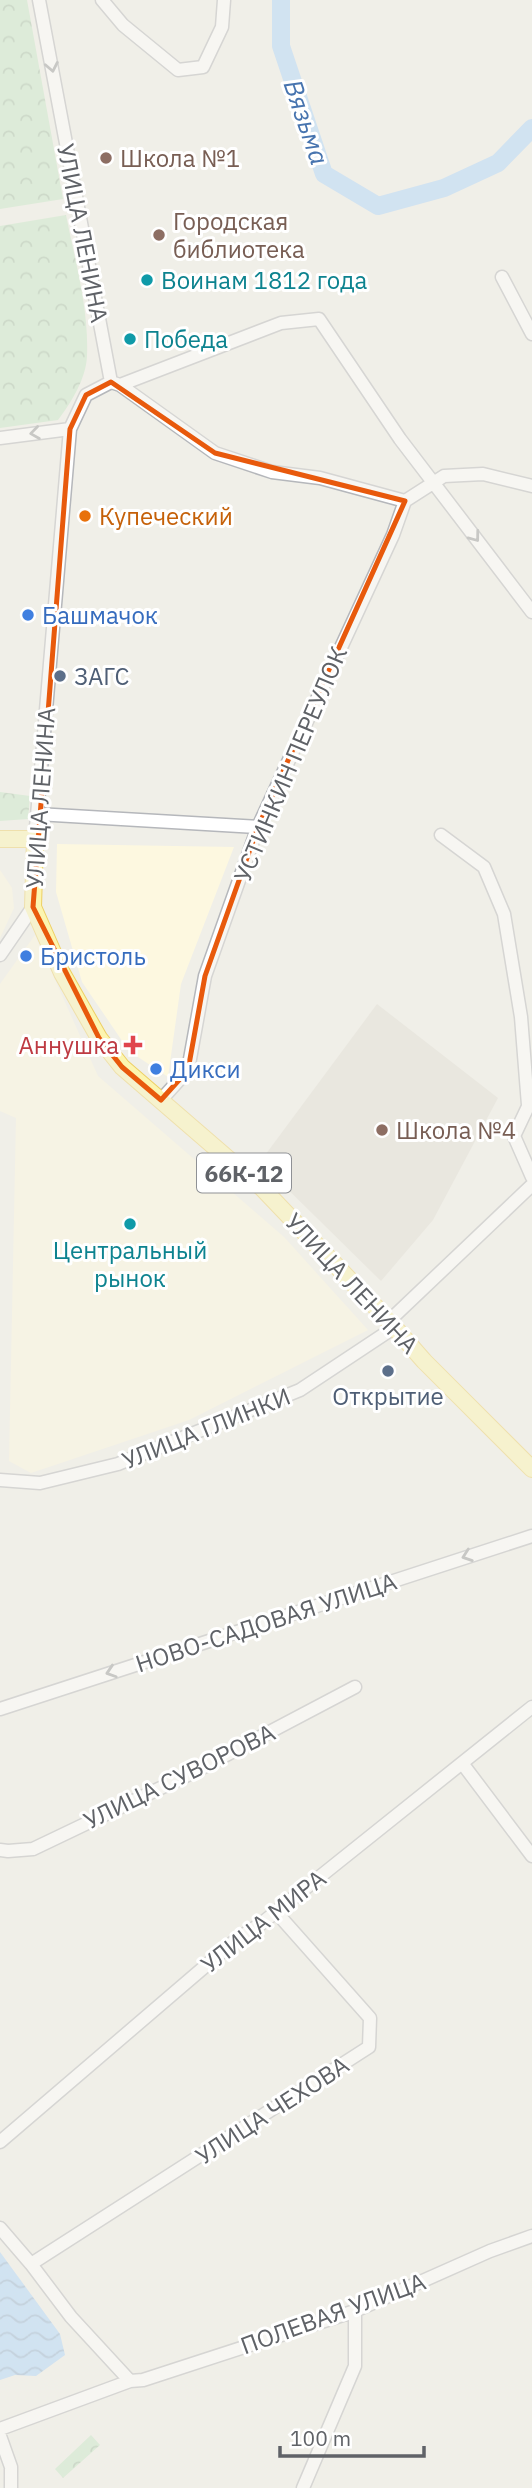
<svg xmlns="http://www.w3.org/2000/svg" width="532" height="2488" font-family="'IBM Plex Sans',sans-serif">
<defs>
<pattern id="forest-crowns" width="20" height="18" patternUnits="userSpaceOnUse" patternTransform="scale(1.75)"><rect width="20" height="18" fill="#c5e7c7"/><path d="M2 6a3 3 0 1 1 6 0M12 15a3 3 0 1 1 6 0" fill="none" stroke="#a3bfa5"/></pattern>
<pattern id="water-waves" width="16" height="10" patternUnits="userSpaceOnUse" patternTransform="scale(1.75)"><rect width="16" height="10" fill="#acd4fc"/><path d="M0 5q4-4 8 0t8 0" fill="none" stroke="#8fafd0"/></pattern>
</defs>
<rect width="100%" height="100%" fill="#f0efe8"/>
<path fill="#fdf8e0" d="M57 844 234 847 181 984 168 1077 129 1051 82 982 56 892Z
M0 870 12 888 14 908 0 938Z
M35 935 98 1076 284 1237 368 1330 189 1420 31 1473 9 1461 16 1118 0 1111V984Z"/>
<path fill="#e0ded6" d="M377 1004 498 1098 433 1220 381 1281 260 1162Z"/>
<path fill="url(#forest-crowns)" d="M0 0H27L63 199 0 209Z
M66 215C75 261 89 309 87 356 86 379 71 403 58 420L0 428V226Z
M0 792 30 796 28 819 0 821Z
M91 2435 100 2445 63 2478 55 2469Z"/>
<path fill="url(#water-waves)" d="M0 2252 60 2334 65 2355 36 2376 15 2375 0 2380Z"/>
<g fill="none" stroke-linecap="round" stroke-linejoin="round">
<path stroke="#acd4fc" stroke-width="18" d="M281 0V46L324 174 378 206 444 188 498 163 532 128"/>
<g stroke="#b5b7bb" stroke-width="15">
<path id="minor" d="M39 0 111 382
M102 0 123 25 178 70 203 67 222 27 224 0
M502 277 532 334
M111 382 120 385 281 323 319 319 400 439 532 612
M120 385 215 453 272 472 320 478 405 501
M0 438 70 429
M37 814 258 827
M441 835 484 867 504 914 521 1017 528 1105
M35 839 70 429 86 395 111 382
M0 955 33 907
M532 1098 514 1136 532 1177
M161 1100 188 1070 205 976 258 827 393 535 405 501 444 476 483 474 532 486
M389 1321 532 1185
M0 1480 40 1483 118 1464 300 1390 395 1327
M0 1709 532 1536
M462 1763 532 1856
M0 1850 8 1851 33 1849 194 1772 355 1687
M0 2142 237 1939 262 1923 532 1707
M0 2228 31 2264 71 2317 130 2381
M31 2264 369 2047 370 2018 276 1912
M0 2429 130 2381 143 2380 355 2311 490 2251 532 2236
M0 2436 11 2467V2488
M303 2488 355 2366V2311"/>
</g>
<g stroke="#edcf64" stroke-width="18">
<path id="major" d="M0 839H35L33 907 62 973 99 1038 122 1067 262 1188 389 1321 424 1361 532 1469"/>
</g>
<use href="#minor" stroke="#fff" stroke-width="12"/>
<use href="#major" stroke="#fcf5b0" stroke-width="16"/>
</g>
<defs><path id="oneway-chevron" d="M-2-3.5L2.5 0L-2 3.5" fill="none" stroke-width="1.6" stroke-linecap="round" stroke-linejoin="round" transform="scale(1.75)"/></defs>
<g stroke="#97999c">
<use href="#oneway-chevron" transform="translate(52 67) rotate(79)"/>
<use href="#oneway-chevron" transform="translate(35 433) rotate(172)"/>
<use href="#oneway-chevron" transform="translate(475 537) rotate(53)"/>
<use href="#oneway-chevron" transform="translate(467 1556) rotate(161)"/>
<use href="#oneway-chevron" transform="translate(111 1672) rotate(162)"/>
</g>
<path d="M0 0H532V2488H0ZM111 382 215 453 405 501 258 827 205 976 188 1070 161 1100 122 1067 99 1038 33 907 70 429 86 395Z" fill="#f0efe8" fill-opacity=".55" fill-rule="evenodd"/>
<path fill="none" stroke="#e8590c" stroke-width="5" stroke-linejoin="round" d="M111 382 215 453 405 501 258 827 205 976 188 1070 161 1100 122 1067 99 1038 33 907 70 429 86 395Z"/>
<g fill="#8d6e63" stroke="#fff" stroke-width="2.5">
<circle cx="106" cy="158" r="7"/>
<circle cx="159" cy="235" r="7"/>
<circle cx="382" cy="1130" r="7"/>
</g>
<g fill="#0f9aa8" stroke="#fff" stroke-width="2.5">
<circle cx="147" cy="280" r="7"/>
<circle cx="130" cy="339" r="7"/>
<circle cx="130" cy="1224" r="7"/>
</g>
<circle fill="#e8710a" stroke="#fff" stroke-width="2.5" cx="85" cy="516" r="7"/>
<g fill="#3f7fe0" stroke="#fff" stroke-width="2.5">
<circle cx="28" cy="615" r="7"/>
<circle cx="26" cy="956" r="7"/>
<circle cx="156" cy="1069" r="7"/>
</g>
<g fill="#5c6f8a" stroke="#fff" stroke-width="2.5">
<circle cx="60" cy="676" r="7"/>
<circle cx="388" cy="1371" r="7"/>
</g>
<path fill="#e0444e" stroke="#fff" stroke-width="2.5" d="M129.5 1034.5h7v7h7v7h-7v7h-7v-7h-7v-7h7z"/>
<g text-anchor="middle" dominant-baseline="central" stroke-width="6" stroke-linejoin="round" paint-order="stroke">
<rect fill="#fff" stroke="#8f9195" stroke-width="2" x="197" y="1153.5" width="94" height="39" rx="5"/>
<g font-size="23" font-weight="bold" fill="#5f6267">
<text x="244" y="1173">66К-12</text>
</g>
<g font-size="24" fill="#785e54" stroke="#fff" text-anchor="start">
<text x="120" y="158">Школа №1</text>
<text x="173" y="221">Городская<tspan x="173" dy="28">библиотека</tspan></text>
<text x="396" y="1130">Школа №4</text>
</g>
<g font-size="24" fill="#5f6267" stroke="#fff">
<text transform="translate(83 233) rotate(79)">УЛИЦА ЛЕНИНА</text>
<text transform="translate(290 764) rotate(-67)">УСТИНКИН ПЕРЕУЛОК</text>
<text transform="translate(40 798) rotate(-86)">УЛИЦА ЛЕНИНА</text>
<text transform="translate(352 1283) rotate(47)">УЛИЦА ЛЕНИНА</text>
<text transform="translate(206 1428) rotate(-22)">УЛИЦА ГЛИНКИ</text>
<text transform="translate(266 1622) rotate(-18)">НОВО-САДОВАЯ УЛИЦА</text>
<text transform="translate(179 1776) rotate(-26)">УЛИЦА СУВОРОВА</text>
<text transform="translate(263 1921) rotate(-38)">УЛИЦА МИРА</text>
<text transform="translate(272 2110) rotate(-33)">УЛИЦА ЧЕХОВА</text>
<text transform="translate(333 2313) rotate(-20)">ПОЛЕВАЯ УЛИЦА</text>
</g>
<g font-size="24" fill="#0d838f" stroke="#fff" text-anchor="start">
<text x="161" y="280">Воинам 1812 года</text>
<text x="144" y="339">Победа</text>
<text x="130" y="1250" text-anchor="middle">Центральный<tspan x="130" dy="28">рынок</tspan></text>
</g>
<g font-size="24" fill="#c56008" stroke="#fff" text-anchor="start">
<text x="99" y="516">Купеческий</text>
</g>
<g font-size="24" fill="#366cbe" stroke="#fff" text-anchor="start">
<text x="42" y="615">Башмачок</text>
<text x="40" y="956">Бристоль</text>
<text x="170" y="1069">Дикси</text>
</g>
<g font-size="24" fill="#4e5e75" stroke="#fff" text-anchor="start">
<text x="74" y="676">ЗАГС</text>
<text x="388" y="1396" text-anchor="middle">Открытие</text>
</g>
<g font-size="24" fill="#be3a42" stroke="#fff" text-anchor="end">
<text x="119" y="1045">Аннушка</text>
</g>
<g font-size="26" font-style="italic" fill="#4774af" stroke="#fff">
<text transform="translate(307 122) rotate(71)">Вязьма</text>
</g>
</g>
<path d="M280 2446v10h144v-10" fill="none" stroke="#5f6267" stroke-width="3.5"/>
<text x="290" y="2446" font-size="21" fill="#5f6267" stroke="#ffffff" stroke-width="5" paint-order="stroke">100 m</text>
</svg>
